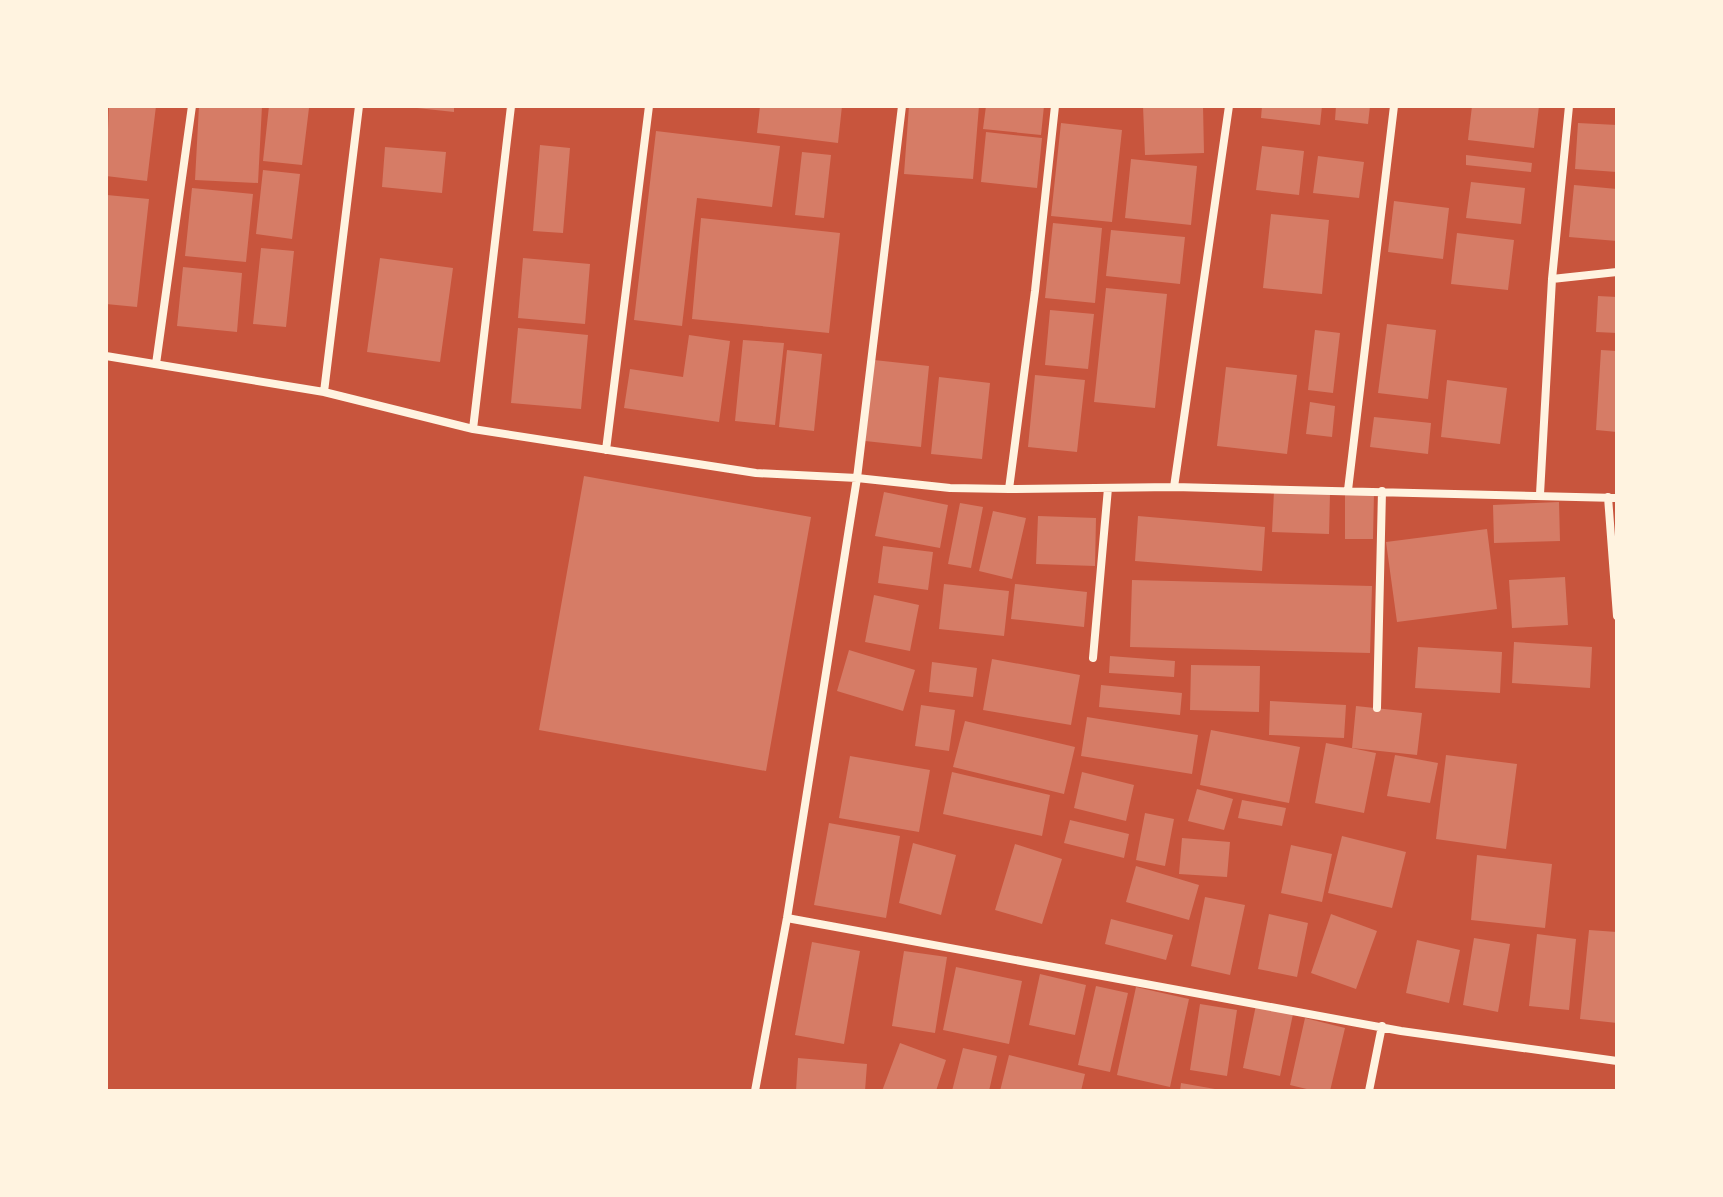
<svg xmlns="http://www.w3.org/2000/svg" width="1723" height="1197" font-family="'IBM Plex Serif',serif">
<rect width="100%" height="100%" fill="#c8553d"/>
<path fill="#d67c66" d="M109 106H156L147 181 106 176Z
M199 106H262L258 183 195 180Z
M269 106 309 108 302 165 263 161Z
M417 106H454V112L417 108Z
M760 106H842L838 143 757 133Z
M909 106H979L973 179 904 174Z
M986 106H1044L1041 135 983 129Z
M1143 106H1203L1204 153 1145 155Z
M1262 106H1322L1320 125 1261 118Z
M1336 106H1370L1368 124 1335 120Z
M1472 106H1539L1534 148 1468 140Z
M1061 123 1122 130 1112 222 1051 216Z
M1578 123 1617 125V172L1575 169Z
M656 131 780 146 772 207 697 198 682 326 634 320Z
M986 132 1042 138 1037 188 981 182Z
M540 145 570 148 563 233 533 231Z
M1262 146 1304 151 1299 195 1256 190Z
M385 147 446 152 442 193 382 187Z
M802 152 831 155 824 218 795 215Z
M1466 155 1532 163 1531 172 1466 165Z
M1318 156 1364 162 1359 198 1313 193Z
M1131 159 1197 166 1191 225 1125 218Z
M263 170 300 174 292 239 256 234Z
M1471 182 1525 188 1521 224 1466 218Z
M1574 185 1617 189V241L1569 237Z
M192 188 253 194 246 262 185 256Z
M107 195 149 199 137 307 106 304Z
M1394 201 1449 208 1443 259 1388 252Z
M1271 214 1329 220 1322 294 1263 288Z
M701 218 840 233 829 333 692 319Z
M1053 223 1102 228 1095 303 1045 298Z
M1111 230 1185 237 1180 284 1106 276Z
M1457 233 1514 240 1508 290 1451 284Z
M261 248 294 251 286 327 253 324Z
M380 258 453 268 440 362 367 352Z
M523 258 590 264 585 324 518 318Z
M183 267 242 273 237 332 177 326Z
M1106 288 1167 294 1155 408 1094 402Z
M1598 296 1617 297V333L1596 332Z
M1050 310 1094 314 1088 369 1045 365Z
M1387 324 1436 330 1428 399 1378 393Z
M518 328 588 335 581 409 511 403Z
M1315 330 1340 333 1333 393 1308 390Z
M689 335 730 341 719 422 624 408 630 369 683 377Z
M743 340 784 343 775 425 735 421Z
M787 350 822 354 814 431 779 427Z
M1601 350 1617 351V432L1596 430Z
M874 360 929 366 921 447 865 441Z
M1226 367 1297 375 1287 454 1217 446Z
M1035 375 1085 380 1077 452 1028 447Z
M939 377 990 383 982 459 931 454Z
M1447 380 1507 388 1500 444 1441 437Z
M1310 402 1335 406 1332 437 1306 434Z
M1374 417 1431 423 1428 454 1370 447Z
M584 476 811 517 766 771 539 730Z
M1274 491 1330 494 1329 534 1272 532Z
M884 492 948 505 940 548 875 536Z
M1345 493H1374L1373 539H1345Z
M1559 502 1560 541 1494 543 1493 505Z
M960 503 983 507 971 568 948 564Z
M993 511 1026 518 1012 579 979 571Z
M1038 516 1096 518 1095 566 1036 564Z
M1138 516 1265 527 1262 571 1135 561Z
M1487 529 1497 609 1397 622 1386 542Z
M883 546 933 552 928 590 878 583Z
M1565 577 1568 625 1512 628 1509 580Z
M1132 580 1372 586 1370 653 1130 647Z
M944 584 1009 591 1004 636 939 629Z
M1015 584 1087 592 1084 627 1011 619Z
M874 595 919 605 910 651 865 642Z
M1514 642 1592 647 1590 688 1512 683Z
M1418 647 1502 652 1500 693 1415 688Z
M849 650 915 670 903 711 837 691Z
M1110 656 1175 661 1174 677 1109 673Z
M992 659 1080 675 1071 725 983 710Z
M932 662 977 668 973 697 929 692Z
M1191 665 1260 666 1259 712 1190 710Z
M1101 685 1182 693 1180 715 1099 707Z
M1270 701 1346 705 1344 738 1269 735Z
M921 705 955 710 949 751 915 746Z
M1356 706 1422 713 1417 755 1352 748Z
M1087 717 1198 735 1192 774 1081 756Z
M965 721 1075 747 1064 794 953 767Z
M1211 730 1300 747 1289 803 1200 785Z
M1326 743 1376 753 1364 813 1315 803Z
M1395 755 1438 763 1430 803 1387 796Z
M1446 755 1517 764 1506 849 1436 839Z
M850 756 930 770 919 832 839 818Z
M952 772 1050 795 1042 836 943 814Z
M1082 772 1134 785 1126 821 1074 808Z
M1197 789 1233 799 1224 830 1188 821Z
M1242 800 1286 808 1282 826 1238 818Z
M1145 813 1174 819 1165 866 1136 860Z
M1070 820 1129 834 1124 858 1064 843Z
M829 823 900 836 886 918 814 905Z
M1342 836 1406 852 1392 908 1328 893Z
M1182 838 1230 842 1227 877 1179 874Z
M913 843 956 855 941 915 899 903Z
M1015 844 1062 859 1042 924 995 910Z
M1291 845 1332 854 1322 902 1281 893Z
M1477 855 1552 864 1545 928 1471 920Z
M1136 866 1199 885 1189 920 1126 902Z
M1205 897 1245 905 1230 975 1191 966Z
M1269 914 1308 923 1297 977 1258 969Z
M1331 914 1377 931 1356 989 1311 973Z
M1111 919 1173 935 1166 960 1105 944Z
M1589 930 1617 932V1023L1580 1019Z
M1537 934 1576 939 1569 1010 1529 1006Z
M1474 938 1510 944 1498 1012 1463 1005Z
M1417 940 1460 950 1449 1003 1406 993Z
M812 942 860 951 844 1044 795 1035Z
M904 951 947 957 935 1033 892 1026Z
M956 967 1022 981 1009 1044 943 1030Z
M1040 974 1086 985 1075 1035 1029 1025Z
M1096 986 1128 993 1110 1072 1078 1065Z
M1136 987 1189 999 1170 1087 1117 1075Z
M1200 1004 1237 1010 1227 1076 1190 1070Z
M1256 1005 1293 1014 1280 1076 1243 1068Z
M1305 1018 1345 1028 1330 1091H1315L1290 1085Z
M900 1043 946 1060 936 1091H882Z
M963 1048 997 1056 989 1091H952Z
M1009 1055 1085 1074 1081 1091H1000Z
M798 1058 867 1064 865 1091H796Z
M1181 1083 1215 1089V1091H1180Z"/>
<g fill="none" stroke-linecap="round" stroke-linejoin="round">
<path stroke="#fff3e0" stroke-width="8" d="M1552 279 1617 272
M106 356 324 392 473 429 756 473 857 478 950 488 1009 489 1174 487 1617 498
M156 364 192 106
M324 392 359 106
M473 429 511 106
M606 450 649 106
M1174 487 1229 106
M1009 489 1035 291 1055 106
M1348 490 1394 106
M1540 494 1552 279 1569 106
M1608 497 1617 616
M1093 658 1108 488
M1377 708 1382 491
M787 918 1401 1031 1617 1061
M755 1091 787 918 857 478 902 106
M1369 1091 1382 1026"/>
</g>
<rect width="1723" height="1197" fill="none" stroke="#fff3e0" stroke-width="216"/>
</svg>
